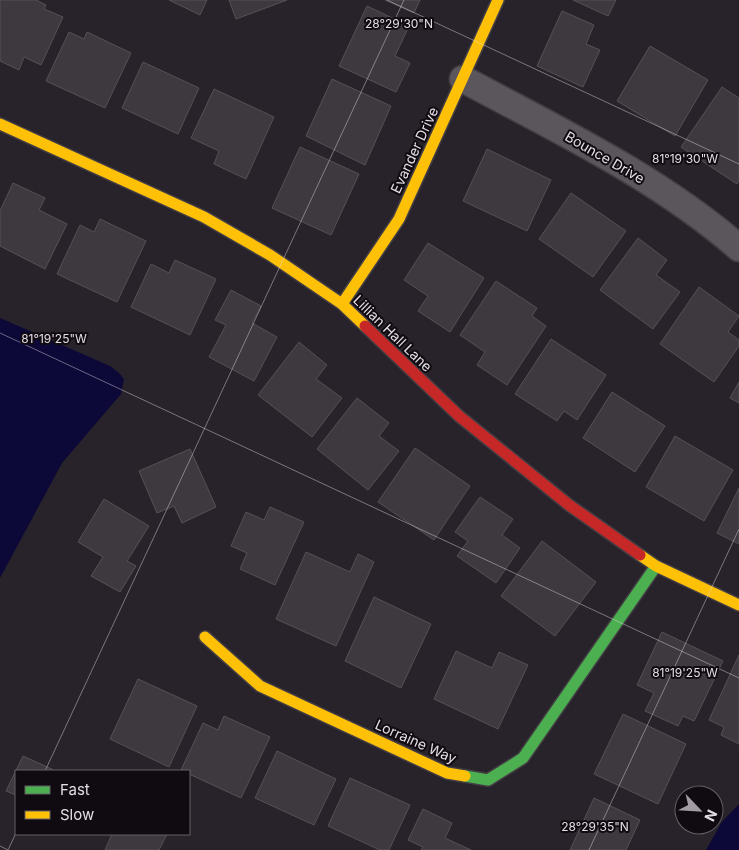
<svg xmlns="http://www.w3.org/2000/svg" width="739" height="850" font-family="Inter,sans-serif">
<rect width="100%" height="100%" fill="#28222a"/>
<path fill="#0c0837" d="M0 318 110 366 119 373 124 379 121 394 62 463 0 578Z
M739 804V850H706L722 822Z"/>
<path fill="#3e393e" stroke="#575057" d="M0 0H36L46 5 44 9 63 17 41 65 24 57 19 70 0 61Z
M169 0H207L200 15Z
M229 0H287L236 19Z
M385 0H420L414 13Z
M573 0H616L608 16Z
M367 6 409 26 395 56 410 63 396 92 339 66Z
M562 11 594 25 586 44 600 50 583 87 537 66Z
M69 32 84 39 87 32 131 53 105 108 46 81Z
M650 46 708 80 675 136 617 101Z
M143 62 199 88 178 134 122 108Z
M332 79 391 106 365 165 306 136Z
M722 87 739 98V180L737 184 681 147Z
M214 89 274 117 246 179 214 164 219 151 191 138Z
M300 147 359 174 331 235 272 208Z
M487 149 551 180 527 231 463 201Z
M13 183 45 198 39 210 67 224 45 269 0 246V211Z
M571 193 626 231 593 277 539 239Z
M100 219 146 241 117 302 57 274 80 225 94 232Z
M638 238 667 260 656 275 680 292 653 329 600 290Z
M428 243 484 278 450 332 418 311 428 296 404 280Z
M175 260 216 279 190 335 131 307 151 264 169 273Z
M496 281 537 308 532 316 546 326 507 385 477 365 485 352 460 335Z
M699 287 739 316 728 332 739 340V346L714 382 660 344Z
M231 290 261 306 252 323 277 337 254 381 209 357 226 325 215 320Z
M551 339 606 375 577 420 564 411 557 421 515 394Z
M299 342 327 365 316 379 342 398 312 437 258 395Z
M739 382V403L730 398Z
M612 392 665 426 635 472 583 438Z
M357 398 389 423 379 436 399 451 368 490 317 449Z
M675 436 733 470 704 521 646 487Z
M415 448 470 486 434 540 378 502Z
M190 449 216 507 182 523 174 506 157 513 139 471Z
M739 488V544L717 533Z
M480 497 513 519 502 535 520 548 496 583 457 556 468 541 455 532Z
M104 499 149 526 127 561 136 566 120 592 91 576 103 557 78 542Z
M270 507 304 522 275 585 240 569 247 553 231 546 246 512 264 520Z
M542 541 596 582 555 636 501 596Z
M306 552 350 572 358 554 374 562 336 646 276 619Z
M374 597 431 624 401 688 345 661Z
M662 632 723 661 694 721 683 716 678 726 645 711 654 693 637 685Z
M456 651 492 668 499 652 528 665 498 729 434 699Z
M739 655V744L721 735 724 727 709 720Z
M138 679 197 706 169 767 110 739Z
M623 714 686 744 658 804 594 774Z
M224 716 270 737 241 798 189 774V771L181 770 203 723 218 730Z
M277 751 336 779 314 825 255 798Z
M23 756 56 771H16V795L6 791Z
M350 778 410 805 389 850H380L328 826Z
M594 798 640 820 626 850H570Z
M423 809 452 823 445 838 471 850H421L423 847 408 840Z
M112 834H167L159 850H105Z"/>
<g fill="none" stroke-linecap="round" stroke-linejoin="round">
<g stroke="#433e44" stroke-width="29">
<path id="street" d="M463 79C556 129 659 178 739 248"/>
</g>
<g stroke="#433e44" stroke-width="14">
<path id="fast" d="M465 776 488 780 523 758 656 566"/>
</g>
<g stroke="#433e44" stroke-width="14">
<path id="slow" d="M0 124 204 217 270 255 342 304 365 326
M342 304 399 219 498 0
M640 555 656 566 739 605
M205 637 260 686 447 773 465 776"/>
</g>
<g stroke="#433e44" stroke-width="14">
<path id="jam" d="M365 326 459 416 569 505 640 555"/>
</g>
<use href="#street" stroke="#5b565c" stroke-width="26"/>
<use href="#fast" stroke="#4caf50" stroke-width="11"/>
<use href="#slow" stroke="#ffc107" stroke-width="11"/>
<use href="#jam" stroke="#c62828" stroke-width="11"/>
</g>
<path fill="none" stroke="#e4dce6" stroke-width="1" stroke-opacity="0.45" d="M387 0 739 164M0 333 739 678M45 771 404 0M0 846 8 850M8 850 16 833M589 850 739 529"/>
<g text-anchor="middle" dominant-baseline="central" stroke-width="4" stroke-linejoin="round" paint-order="stroke">
<g font-size="14" fill="#e4dce6" stroke="#100b11">
<text transform="translate(414 150) rotate(-65)">Evander Drive</text>
<text transform="translate(605 157) rotate(30)">Bounce Drive</text>
<text transform="translate(393 333) rotate(44)">Lillian Hall Lane</text>
<text transform="translate(416 741) rotate(24)">Lorraine Way</text>
</g>
</g>
<g font-size="12" text-anchor="middle" fill="#e4dce6" stroke="#100b11" stroke-width="4" stroke-linejoin="round" paint-order="stroke">
<text x="399" y="28">28°29'30"N</text>
<text x="685" y="163">81°19'30"W</text>
<text x="54" y="343">81°19'25"W</text>
<text x="685" y="677">81°19'25"W</text>
<text x="595" y="831">28°29'35"N</text>
</g>
<rect x="15" y="770" width="175" height="65" fill="#100b11" stroke="#655f66"/>
<rect x="25" y="786" width="25" height="8" fill="#4caf50" stroke="#655f66"/>
<text x="60" y="795" font-size="15" fill="#e4dce6">Fast</text>
<rect x="25" y="811" width="25" height="8" fill="#ffc107" stroke="#655f66"/>
<text x="60" y="820" font-size="15" fill="#e4dce6">Slow</text>
<g transform="translate(699 810) rotate(115)"><circle r="24" fill="#100b11" stroke="#655f66"/>
<path d="M0-4L9 19L0 12L-9 19Z" fill="#a29ba4"/>
<text y="-8" font-size="14" font-weight="bold" text-anchor="middle" fill="#e4dce6">N</text>
</g>
</svg>
